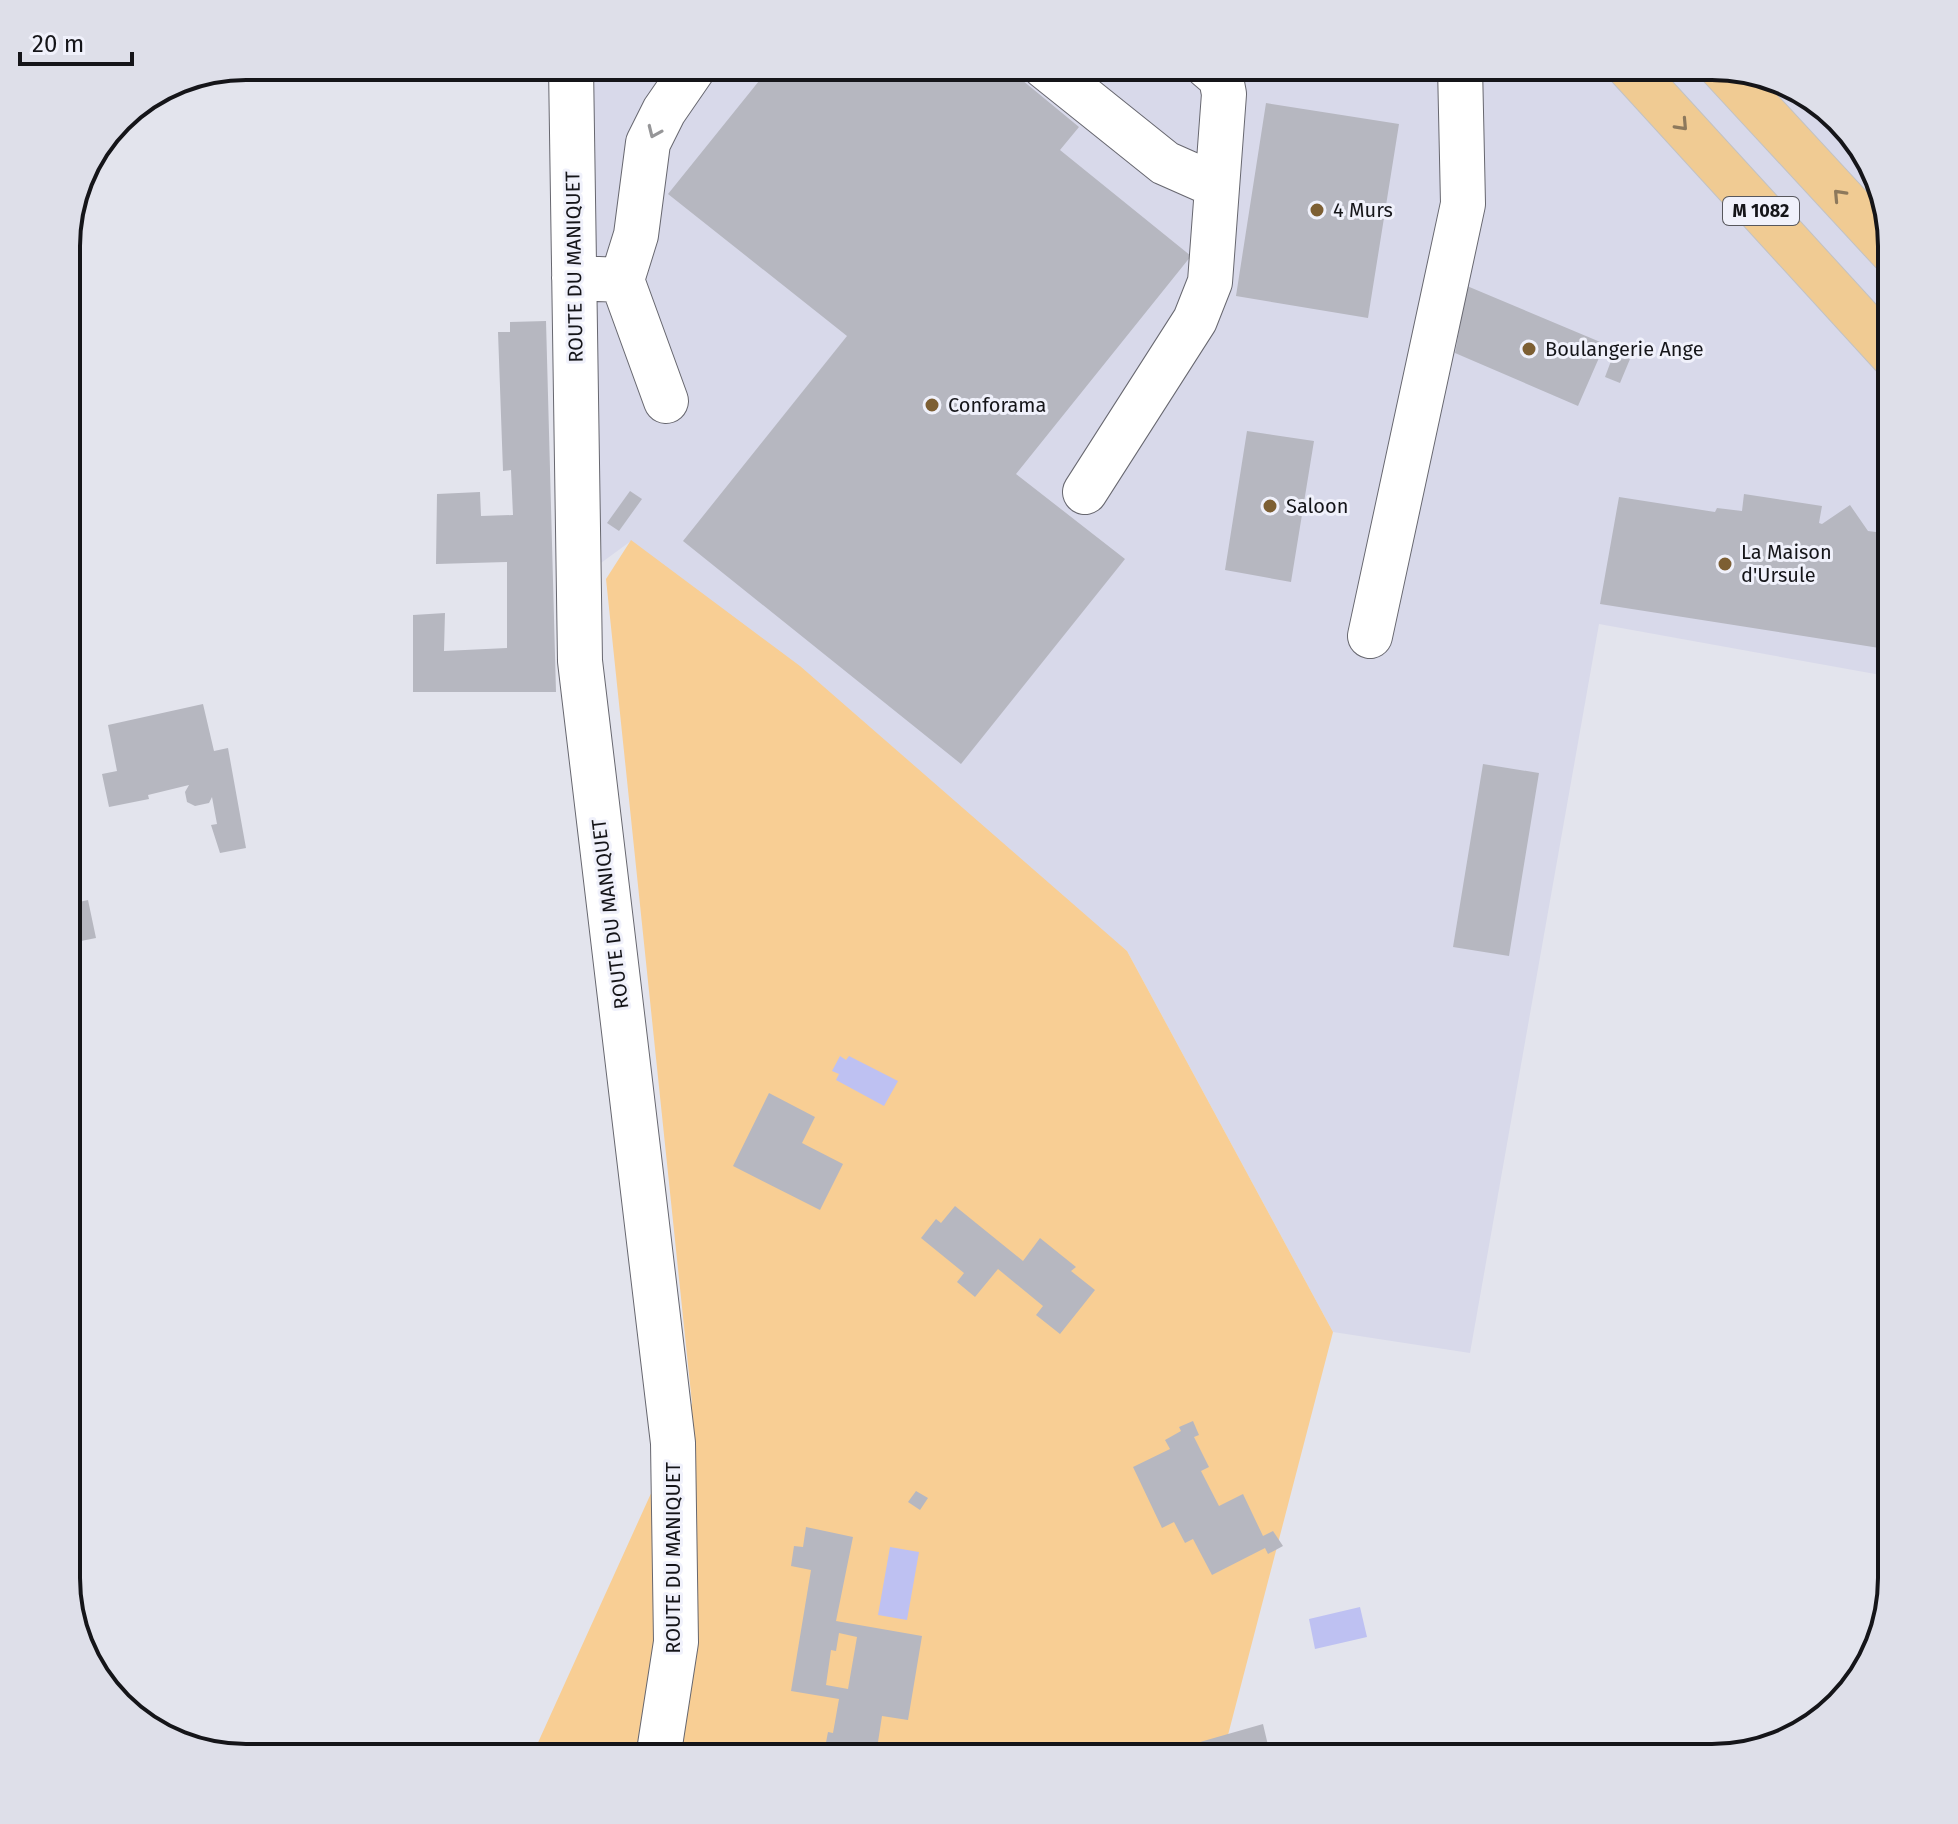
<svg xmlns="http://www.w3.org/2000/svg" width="1958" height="1824" font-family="'Fira Sans',sans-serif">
<rect width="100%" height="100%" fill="#e3e4ed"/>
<path fill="#d8d9ea" d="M549 66H1723L1781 80 1839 119 1878 177 1892 235V677L1599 624 1470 1353 1333 1332 1127 951 631 541 564 590Z"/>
<path fill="#f8ce94" d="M631 540 800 666 1127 951 1333 1332 1222 1758H531L692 1403 606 579Z"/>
<path fill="#bec1f2" d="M840 1056 846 1060 849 1056 898 1081 884 1106 836 1080 839 1074 832 1071Z
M890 1547 919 1552 907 1620 878 1615Z
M1360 1607 1367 1637 1315 1649 1309 1619Z"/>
<path fill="#b6b7c0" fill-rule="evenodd" d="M771 66H954L973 81 985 66H1005L1079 127 1060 150 1191 256 1016 474 1125 559 961 764 683 541 847 336 668 194Z
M1266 103 1399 124 1368 318 1236 296Z
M1467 286 1605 344 1578 406 1455 353Z
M546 321 556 692H413V615L445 613 444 651 507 648V562L436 564 437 494 480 492 481 516 513 515 511 470 503 471 498 332H510V322Z
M1614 353 1630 359 1620 383 1605 377Z
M1247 431 1314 441 1291 582 1225 570Z
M630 491 642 499 619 531 607 523Z
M1744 494 1822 506 1819 523 1822 524 1850 505 1868 531 1892 534V650L1600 604 1619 497 1715 512 1717 508 1742 511Z
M203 704 214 751 228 748 246 848 220 853 211 825 217 824 212 797 209 803 195 806 187 802 185 792 189 785 148 795 149 799 109 807 102 774 117 771 108 725Z
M1483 764 1539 773 1509 956 1453 947Z
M88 900 96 938 66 944V905Z
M769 1093 815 1117 802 1143 843 1164 820 1210 733 1166Z
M955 1206 1023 1261 1040 1238 1076 1267 1071 1271 1095 1290 1060 1334 1036 1315 1043 1306 998 1269 975 1297 957 1282 964 1273 921 1238 936 1219 941 1223Z
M1193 1421 1199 1435 1194 1437 1209 1467 1201 1471 1219 1506 1243 1494 1263 1536 1273 1531 1283 1546 1268 1554 1265 1548 1212 1575 1193 1539 1185 1543 1174 1522 1162 1528 1133 1467 1170 1449 1165 1440 1181 1431 1179 1427Z
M916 1491 928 1498 920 1510 908 1502Z
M806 1527 853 1537 836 1621 922 1636 908 1720 882 1716 878 1742 886 1744 884 1758H823L828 1732 833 1733 839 1699 791 1691 811 1570 791 1566 794 1546 803 1547ZM839 1633 857 1637 848 1689 826 1685 831 1650 836 1651Z
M1263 1724 1271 1758H1205L1200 1742Z"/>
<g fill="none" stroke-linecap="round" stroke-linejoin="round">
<g stroke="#67676f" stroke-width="46">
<path id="minor" d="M571 66 580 661 673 1443 676 1642 658 1758
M1044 66 1165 163 1217 186
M574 278 622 280 636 235 648 143 664 111 695 66
M622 280 666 401
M1085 492 1195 320 1210 282 1224 94 1221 78 1207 66
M1370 636 1463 204 1460 66"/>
</g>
<g stroke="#c2c2c3" stroke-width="46">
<path id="major" d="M1628 66 1892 355
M1720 66 1892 252"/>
</g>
<use href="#minor" stroke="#fff" stroke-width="44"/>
<use href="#major" stroke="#f0cb93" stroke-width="44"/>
</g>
<defs><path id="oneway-chevron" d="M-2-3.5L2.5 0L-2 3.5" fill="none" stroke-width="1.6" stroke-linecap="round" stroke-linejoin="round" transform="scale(2)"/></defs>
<g stroke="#8d795c">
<use href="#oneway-chevron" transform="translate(1682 125) rotate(47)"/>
<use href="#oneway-chevron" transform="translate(1839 195) rotate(-133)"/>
</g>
<use stroke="#969698" href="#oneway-chevron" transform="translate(654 132) rotate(114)"/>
<g fill="#7d5f33" stroke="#f0f1fb" stroke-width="3">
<circle cx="1317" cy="210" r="8"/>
<circle cx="1529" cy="349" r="8"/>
<circle cx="932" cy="405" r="8"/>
<circle cx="1270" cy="506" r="8"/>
<circle cx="1725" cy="564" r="8"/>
</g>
<g text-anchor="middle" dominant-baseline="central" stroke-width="6" stroke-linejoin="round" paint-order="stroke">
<rect fill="#f0f1fb" stroke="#57575d" stroke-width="2" x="1723" y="197" width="76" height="28" rx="6"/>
<g font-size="18" font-weight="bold" fill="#151519">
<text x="1761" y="211">M 1082</text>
</g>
<g font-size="20" fill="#151519" stroke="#f0f1fb" text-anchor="start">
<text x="1333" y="210">4 Murs</text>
<text x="1545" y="349">Boulangerie Ange</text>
<text x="948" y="405">Conforama</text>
<text x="1286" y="506">Saloon</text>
<text x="1741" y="552">La Maison<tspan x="1741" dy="23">d'Ursule</tspan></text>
</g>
<g font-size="20" fill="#151519" stroke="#f0f1fb">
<text transform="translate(574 267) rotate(-91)">ROUTE DU MANIQUET</text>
<text transform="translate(610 914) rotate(-97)">ROUTE DU MANIQUET</text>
<text transform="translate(673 1558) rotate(-90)">ROUTE DU MANIQUET</text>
</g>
</g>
<path d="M0 0H1958V1824H0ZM246 80H1712A166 166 0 0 1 1878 246V1578A166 166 0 0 1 1712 1744H246A166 166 0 0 1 80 1578V246A166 166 0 0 1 246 80Z" fill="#dedfe9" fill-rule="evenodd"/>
<path fill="none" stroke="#151519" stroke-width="4" d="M246 80H1712A166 166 0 0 1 1878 246V1578A166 166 0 0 1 1712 1744H246A166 166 0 0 1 80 1578V246A166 166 0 0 1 246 80Z"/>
<path d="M20 52v12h112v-12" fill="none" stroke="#151519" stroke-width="4"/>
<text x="32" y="52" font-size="24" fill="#151519" stroke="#f0f1fb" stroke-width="6" paint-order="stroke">20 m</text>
</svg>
